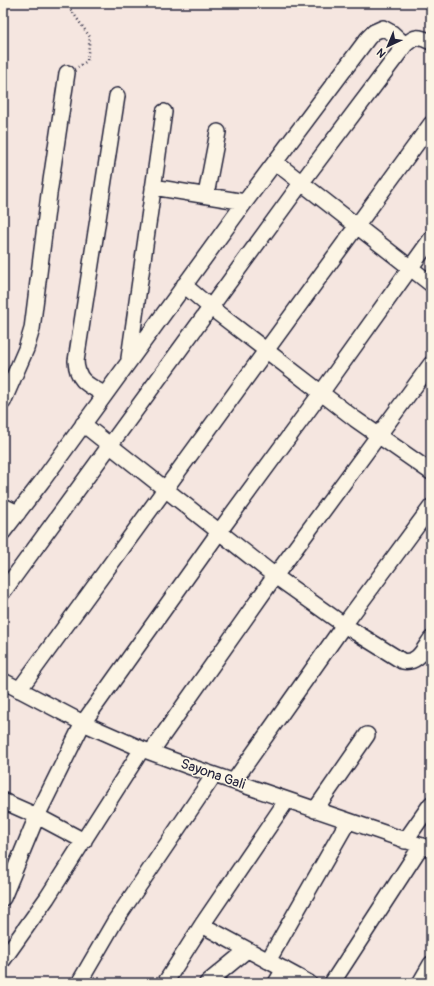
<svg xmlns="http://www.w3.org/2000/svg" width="434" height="986" font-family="Pangolin,sans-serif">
<rect width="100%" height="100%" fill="#f5e6e0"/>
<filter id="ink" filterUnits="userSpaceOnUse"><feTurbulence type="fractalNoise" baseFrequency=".025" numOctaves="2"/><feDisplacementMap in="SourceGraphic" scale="8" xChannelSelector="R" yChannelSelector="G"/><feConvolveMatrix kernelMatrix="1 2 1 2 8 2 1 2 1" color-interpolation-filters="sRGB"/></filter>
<g filter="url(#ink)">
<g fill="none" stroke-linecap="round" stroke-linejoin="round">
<g stroke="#22223b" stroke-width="18">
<path id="minor" d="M275 162 431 284
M153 187 245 202
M206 195 218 132
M184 285 210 307 355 419 431 472
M129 358 164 112
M104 394C88 385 77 381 76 361L117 96
M3 402 26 349 32 329 49 194 67 73
M83 424 275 576 344 625 234 781
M3 506 18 513
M431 507 344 625 402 661C418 664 423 650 431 639
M3 532 43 480 245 202 368 38 374 32 383 28 392 33 405 45
M3 592 302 182 405 45C415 36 418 36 431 42
M3 681 83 723 142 749 191 767 431 849
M19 690 431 124
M151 752 275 576 431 364
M3 801 37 816 84 841
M315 810 367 735
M405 841 431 804
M3 898 37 816 83 723 219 532 321 393 431 239
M202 925 309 983
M3 960 47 898 142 749
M268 961 348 821
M79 983 115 921 214 775
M165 983 202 925 287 800
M207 983 247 950
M276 983 284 969
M332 983 421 846
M420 983 431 964"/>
</g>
<path stroke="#22223b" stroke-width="2.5" stroke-dasharray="1 3" stroke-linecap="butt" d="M66 3 90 37 87 61 78 67"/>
<use href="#minor" stroke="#fcf5e5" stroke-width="15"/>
</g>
</g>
<g text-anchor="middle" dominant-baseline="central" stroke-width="3" stroke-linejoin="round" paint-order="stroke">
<g font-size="14" fill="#22223b" stroke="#fcf5e5">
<text transform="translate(213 774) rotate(19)">Sayona Gali</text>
</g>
</g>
<rect width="434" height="986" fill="none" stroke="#fcf5e5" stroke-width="16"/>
<rect x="8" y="8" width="418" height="970" fill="none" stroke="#22223b" stroke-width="1.5" filter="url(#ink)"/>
<g transform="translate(388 46) rotate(224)" stroke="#fcf5e5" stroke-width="3" paint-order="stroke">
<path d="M0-3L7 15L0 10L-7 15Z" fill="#22223b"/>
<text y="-6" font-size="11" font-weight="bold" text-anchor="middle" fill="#22223b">N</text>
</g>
</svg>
